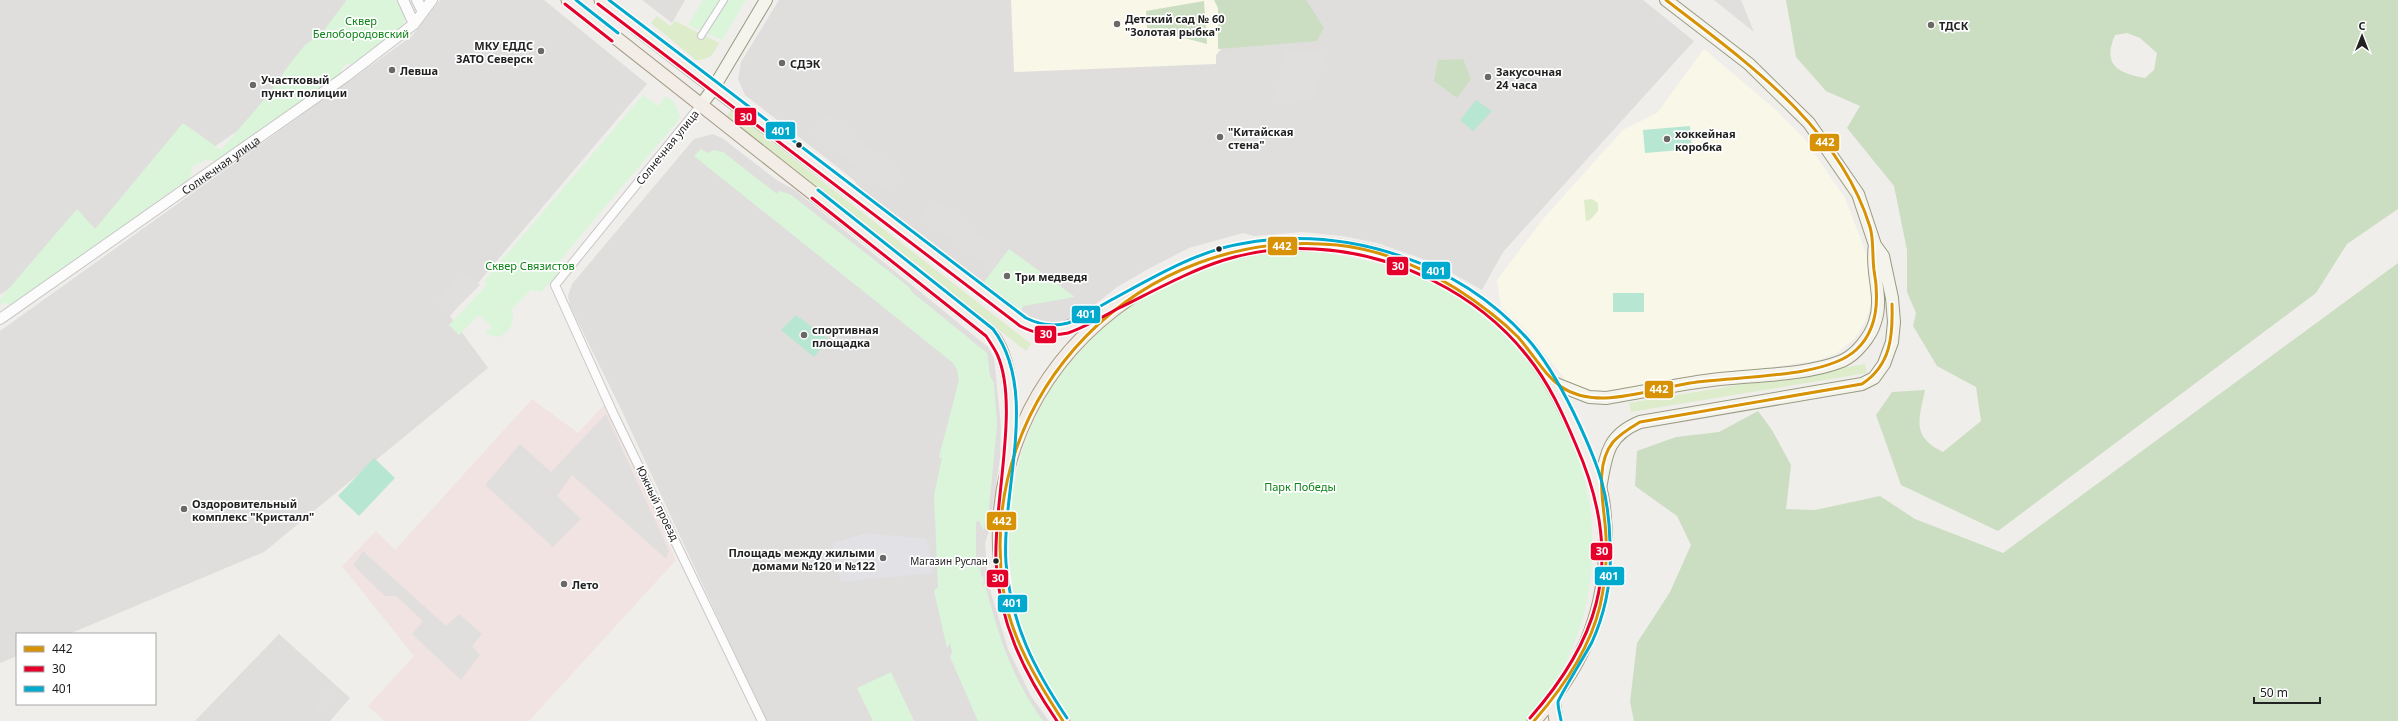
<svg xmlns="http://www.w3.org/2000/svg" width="2398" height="721" font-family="'Noto Sans',sans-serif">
<rect width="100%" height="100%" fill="#f0eeeb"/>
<path fill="#dfdedc" d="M0 0H367L379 33 0 295Z
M440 0H544L647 84 450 316 488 368 264 552 69 634H17V656L0 663V331L412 36Z
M642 0H685L672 23Z
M779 0H1643L1694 41 1503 252 1482 290 1432 262 1377 243 1342 236 1302 232 1254 236 1243 233 1189 248 1148 269 1117 287 1082 315 1070 322 1044 325 1024 317 862 191 854 180 745 95 738 79 741 62Z
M713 134 722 138 778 181 795 190 988 347 994 358 1001 426 1000 458 989 531 985 543 988 583 1008 649 1031 696 1049 721H766L621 409 570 306 568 296 572 284 694 139Z
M279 634 350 698 330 721H195Z"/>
<path fill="#f1e3e1" d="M532 399 578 433 606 403 676 560 529 721H384L368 706 414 656 342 566 376 531 395 550Z"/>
<path fill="#f8f7e8" d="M1011 0H1220L1222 48 1216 55V64L1014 72Z
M1704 49 1776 110 1804 138 1845 198 1868 258 1872 301 1865 322 1855 338 1837 353 1819 360 1606 391 1579 389 1568 383 1526 330 1501 307 1497 280 1543 219 1623 130 1657 113Z"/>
<path fill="#ddeccb" d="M657 16 670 26 675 21 719 43C713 55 710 60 696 60L651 23Z
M731 110 1031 344 1026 351 726 117Z
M1592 199 1598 203V211L1590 220 1586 221 1584 200Z
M1865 364 1867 373 1631 412 1629 403Z"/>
<path fill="#cbdec1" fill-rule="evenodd" d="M1214 0H1306L1324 28 1317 41 1218 49V8Z
M1786 0H2398V209L2347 244 2316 293 1998 531 1901 485 1876 415 1892 392 1925 390C1919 420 1911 436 1943 452L1981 421 1976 387 1937 366 1913 326 1916 313 1907 292V250L1894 186 1847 128 1860 106 1826 91 1796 57ZM2127 33 2140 38 2157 53 2154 70 2145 78C2118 73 2102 65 2115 35Z
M1204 1 1207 44 1147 28 1146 11Z
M1463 59 1471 79 1457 98 1434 81 1438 60Z
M2398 263V721H1634L1630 702 1637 643 1670 592 1691 545 1677 516 1635 486 1637 451 1676 437 1719 432 1758 411 1772 430 1791 465 1786 509 1815 510 1880 496 1915 519 2003 553Z"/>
<path fill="#daf5da" d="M345 0H399L405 16 403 29 355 65 349 63 342 68 341 76 215 162 207 159 193 166 190 178 10 306 4 302 0 305V299L77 209 95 229 183 123 221 150 268 95 292 61 305 45 322 33 346 1Z
M703 0H746L722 40 688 25Z
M643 95 658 106 666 96 674 102 680 116 677 122 555 266 560 272 541 292 531 290 511 310C517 323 509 331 499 337L485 334 492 326 479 315 459 335 449 325 487 285 484 281Z
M701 149 707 153 714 150 723 152 777 194 779 191 790 194 909 287 913 293 987 353 990 376 994 383 997 425 988 519 985 520 984 531 979 521 976 522V567H980L981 576 984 577 983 586 985 584C999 637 1010 675 1043 721H978L950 657 952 652 950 643 947 648 934 591 938 587 934 495 942 458 939 457 959 380 957 369 952 362 694 156Z
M1009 249 1075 297 1023 306 1021 311 984 282Z
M1300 251C1355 255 1405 267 1453 294 1466 302 1478 312 1490 322 1587 405 1623 553 1563 668 1552 687 1541 706 1525 721H1073C967 593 995 392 1136 301 1189 267 1238 255 1300 251Z
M891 672 914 721H873L857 688Z"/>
<path fill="#b7e6d2" d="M1476 100 1492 111 1473 131 1460 120Z
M1690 126 1692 149 1645 153 1643 130Z
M1613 293H1644V312H1613Z
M796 315 828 339 814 357 781 330Z
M374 458 395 478 359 516 338 496Z"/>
<path fill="#e0dfde" d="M1714 0H1741L1754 32Z
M1286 49 1325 54 1312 99 1275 97Z
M826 114 901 173 887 191 812 132Z
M934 199 1005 254 992 270 921 216Z
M463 271 480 285 452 313 437 300Z
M606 414 669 551 666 559 572 475 557 496 581 519 553 547 485 485 520 444 551 472Z
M363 551 446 626 459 614 482 634 472 646 480 655 461 680 412 634 423 621 396 596H385L353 565Z
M329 691 333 695 319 711 315 707Z"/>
<path fill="#e2e1e5" d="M867 533 927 539 933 573 841 582 832 543Z"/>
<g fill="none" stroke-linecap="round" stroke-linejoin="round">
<g stroke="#c9c8c7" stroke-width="8">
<path id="pedestrian" d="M701 36 724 0"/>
</g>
<g stroke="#c9c8c7" stroke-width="10">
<path id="minor" d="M701 105 555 285 613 413 762 721"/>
</g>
<g stroke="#c9c8c7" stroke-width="12">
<g id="tertiary">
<path d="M403 0 414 24"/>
<path d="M417 0 423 12"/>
<path id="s1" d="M0 319 345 77 414 24 432 0"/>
</g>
</g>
<g stroke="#999a82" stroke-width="14">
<path id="secondary" d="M701 105 713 89 766 0
M1551 382 1589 397 1606 398C1644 392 1682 383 1720 379 1757 375 1807 375 1842 361 1856 355 1871 336 1875 322 1884 296 1870 271 1875 245
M1600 489C1606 456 1606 436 1640 422L1862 384 1874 378 1884 364 1892 342 1894 322 1892 298 1883 256 1875 245 1858 194 1809 123 1749 64 1666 0"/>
</g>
<g stroke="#a79c86" stroke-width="15">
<path id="primary" d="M568 0 990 333C1014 358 1013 418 1009 451
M601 0C740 110 883 214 1023 322 1058 339 1075 325 1105 309
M1553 699 1556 721
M1063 721C1034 678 1013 640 1004 588 963 361 1201 181 1411 265 1449 281 1487 304 1516 335 1549 370 1567 412 1586 456 1590 466 1596 476 1599 486 1604 499 1604 513 1605 526 1610 603 1586 664 1534 721"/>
</g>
<use href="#pedestrian" stroke="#fdfcfc" stroke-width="6"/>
<use href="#minor" stroke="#fdfcfc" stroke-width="8"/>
<use href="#tertiary" stroke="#fdfcfc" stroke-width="10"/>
<use href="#secondary" stroke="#f4f4ed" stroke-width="12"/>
<use href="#primary" stroke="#f3ede7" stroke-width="13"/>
<g stroke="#fff" stroke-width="6">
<path id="bus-1" d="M1063 721C1037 681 1010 637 1003 588 976 392 1141 226 1337 245 1394 251 1448 279 1492 314 1501 321 1510 329 1518 337 1546 369 1554 399 1605 398 1633 397 1662 388 1690 383 1733 376 1825 379 1856 350 1879 329 1879 298 1874 270 1872 255 1874 240 1870 227 1839 126 1745 61 1666 0
M1534 721C1562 689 1590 648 1600 606 1605 584 1607 559 1606 537 1605 507 1593 467 1613 442 1621 433 1630 428 1640 422L1862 384C1891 365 1893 336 1892 304"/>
</g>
<g stroke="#fff" stroke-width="6">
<path id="bus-2" d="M565 4 612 41
M598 4 1020 326C1036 334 1050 337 1068 333 1085 327 1101 318 1117 309 1186 275 1234 244 1315 249 1395 253 1478 293 1528 357 1549 383 1563 414 1576 445 1598 495 1610 550 1596 604 1585 647 1559 685 1530 718
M812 198 986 336C990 342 994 348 997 354 1020 404 993 505 996 562 999 622 1024 673 1057 721"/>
</g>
<g stroke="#fff" stroke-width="6">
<path id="bus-3" d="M576 0 618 33
M609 0 1026 318C1040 325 1053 327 1068 323 1084 317 1098 307 1113 299 1152 278 1195 252 1240 244 1345 224 1461 261 1532 344 1551 368 1566 396 1579 424 1599 467 1609 494 1610 543 1612 577 1606 611 1592 642 1587 652 1559 697 1558 702 1558 708 1560 715 1561 720
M818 190 993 329C1040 391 1001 491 1006 563 1011 624 1034 669 1067 718"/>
</g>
<use href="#bus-1" stroke="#d79205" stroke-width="3"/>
<use href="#bus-2" stroke="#e4002b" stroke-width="3"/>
<use href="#bus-3" stroke="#00a9ce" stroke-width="3"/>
</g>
<g fill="#6a6968" stroke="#fff" stroke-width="1.5">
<circle cx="1117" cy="24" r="4"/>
<circle cx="1931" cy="25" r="4"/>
<circle cx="541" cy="51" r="4"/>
<circle cx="782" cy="63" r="4"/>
<circle cx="392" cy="70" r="4"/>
<circle cx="1488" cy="77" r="4"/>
<circle cx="253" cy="85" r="4"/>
<circle cx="1220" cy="137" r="4"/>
<circle cx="1667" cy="139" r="4"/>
<circle cx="1007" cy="276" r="4"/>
<circle cx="804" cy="335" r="4"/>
<circle cx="184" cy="509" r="4"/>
<circle cx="883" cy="558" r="4"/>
<circle cx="564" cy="584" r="4"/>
</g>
<g fill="#222" stroke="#fff" stroke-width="1.5">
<circle cx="799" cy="145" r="3.5"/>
<circle cx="1219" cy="249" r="3.5"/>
<circle cx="996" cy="561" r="3.5"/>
</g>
<g text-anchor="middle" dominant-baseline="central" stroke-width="3.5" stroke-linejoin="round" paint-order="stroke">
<g font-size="10" fill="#222" stroke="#fff" text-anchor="end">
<text x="988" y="561">Магазин Руслан</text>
</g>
<g font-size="11" font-weight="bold" fill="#222" stroke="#fff" text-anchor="start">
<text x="1125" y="18">Детский сад № 60<tspan x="1125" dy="13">"Золотая рыбка"</tspan></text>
<text x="1939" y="25">ТДСК</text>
<text x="533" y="45" text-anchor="end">МКУ ЕДДС<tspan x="533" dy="13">ЗАТО Северск</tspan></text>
<text x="790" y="63">СДЭК</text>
<text x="400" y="70">Левша</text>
<text x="1496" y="71">Закусочная<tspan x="1496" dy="13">24 часа</tspan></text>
<text x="261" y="79">Участковый<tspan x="261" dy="13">пункт полиции</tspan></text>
<text x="1228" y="131">"Китайская<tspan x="1228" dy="13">стена"</tspan></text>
<text x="1675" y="133">хоккейная<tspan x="1675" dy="13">коробка</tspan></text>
<text x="1015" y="276">Три медведя</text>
<text x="812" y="329">спортивная<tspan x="812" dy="13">площадка</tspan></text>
<text x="192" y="503">Оздоровительный<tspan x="192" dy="13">комплекс "Кристалл"</tspan></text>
<text x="875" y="552" text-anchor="end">Площадь между жилыми<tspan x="875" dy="13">домами №120 и №122</tspan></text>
<text x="572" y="584">Лето</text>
</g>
<g font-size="11" fill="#0c8416" stroke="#fff">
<text x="361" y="20">Сквер<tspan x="361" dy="13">Белобородовский</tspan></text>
<text x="530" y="265">Сквер Связистов</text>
<text x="1300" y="486">Парк Победы</text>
</g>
<g font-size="11" fill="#222" stroke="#fff">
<text transform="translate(667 147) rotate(-51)">Солнечная улица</text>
<text stroke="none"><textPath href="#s1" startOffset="269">Солнечная улица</textPath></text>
<text transform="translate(658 503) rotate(64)">Южный проезд</text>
</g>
</g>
<g stroke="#fff" stroke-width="1.5">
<rect x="734" y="107" width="23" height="19" rx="4" fill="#e4002b"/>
<rect x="765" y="121" width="31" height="19" rx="4" fill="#00a9ce"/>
<rect x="1809" y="133" width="31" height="19" rx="4" fill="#d79205"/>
<rect x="1267" y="236" width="31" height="20" rx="4" fill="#d79205"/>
<rect x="1386" y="256" width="23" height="20" rx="4" fill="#e4002b"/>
<rect x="1421" y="261" width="30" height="19" rx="4" fill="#00a9ce"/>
<rect x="1071" y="305" width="30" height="19" rx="4" fill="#00a9ce"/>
<rect x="1034" y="325" width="23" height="19" rx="4" fill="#e4002b"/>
<rect x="1644" y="380" width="30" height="19" rx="4" fill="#d79205"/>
<rect x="986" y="511" width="31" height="20" rx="4" fill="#d79205"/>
<rect x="1590" y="542" width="23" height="19" rx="4" fill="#e4002b"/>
<rect x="1594" y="566" width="31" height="20" rx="4" fill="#00a9ce"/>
<rect x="986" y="569" width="23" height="19" rx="4" fill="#e4002b"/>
<rect x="997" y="594" width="31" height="19" rx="4" fill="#00a9ce"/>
</g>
<g font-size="11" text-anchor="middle" font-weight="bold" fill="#fff">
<text x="746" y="121">30</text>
<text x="781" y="135">401</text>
<text x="1825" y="146">442</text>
<text x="1282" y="250">442</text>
<text x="1398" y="270">30</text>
<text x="1436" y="275">401</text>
<text x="1086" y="318">401</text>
<text x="1046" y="338">30</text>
<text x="1659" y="393">442</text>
<text x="1002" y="525">442</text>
<text x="1602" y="555">30</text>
<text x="1609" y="580">401</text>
<text x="998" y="582">30</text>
<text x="1012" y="607">401</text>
</g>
<rect x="16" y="633" width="140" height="72" fill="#ffffff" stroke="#a7a7a7"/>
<rect x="24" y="646" width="20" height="6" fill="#d79205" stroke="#a7a7a7"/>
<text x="52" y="653" font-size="12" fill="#222222">442</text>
<rect x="24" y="666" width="20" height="6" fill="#e4002b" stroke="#a7a7a7"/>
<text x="52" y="673" font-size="12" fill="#222222">30</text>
<rect x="24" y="686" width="20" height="6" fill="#00a9ce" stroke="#a7a7a7"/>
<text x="52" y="693" font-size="12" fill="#222222">401</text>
<g transform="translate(2362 36)" stroke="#ffffff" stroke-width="3" paint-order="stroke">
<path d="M0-3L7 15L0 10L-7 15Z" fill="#222222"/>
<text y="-6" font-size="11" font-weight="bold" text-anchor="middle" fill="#222222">С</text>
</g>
<path d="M2254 697v6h66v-6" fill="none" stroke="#222222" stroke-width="2"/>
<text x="2260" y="697" font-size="12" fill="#222222" stroke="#ffffff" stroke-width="3" paint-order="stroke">50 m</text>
</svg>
